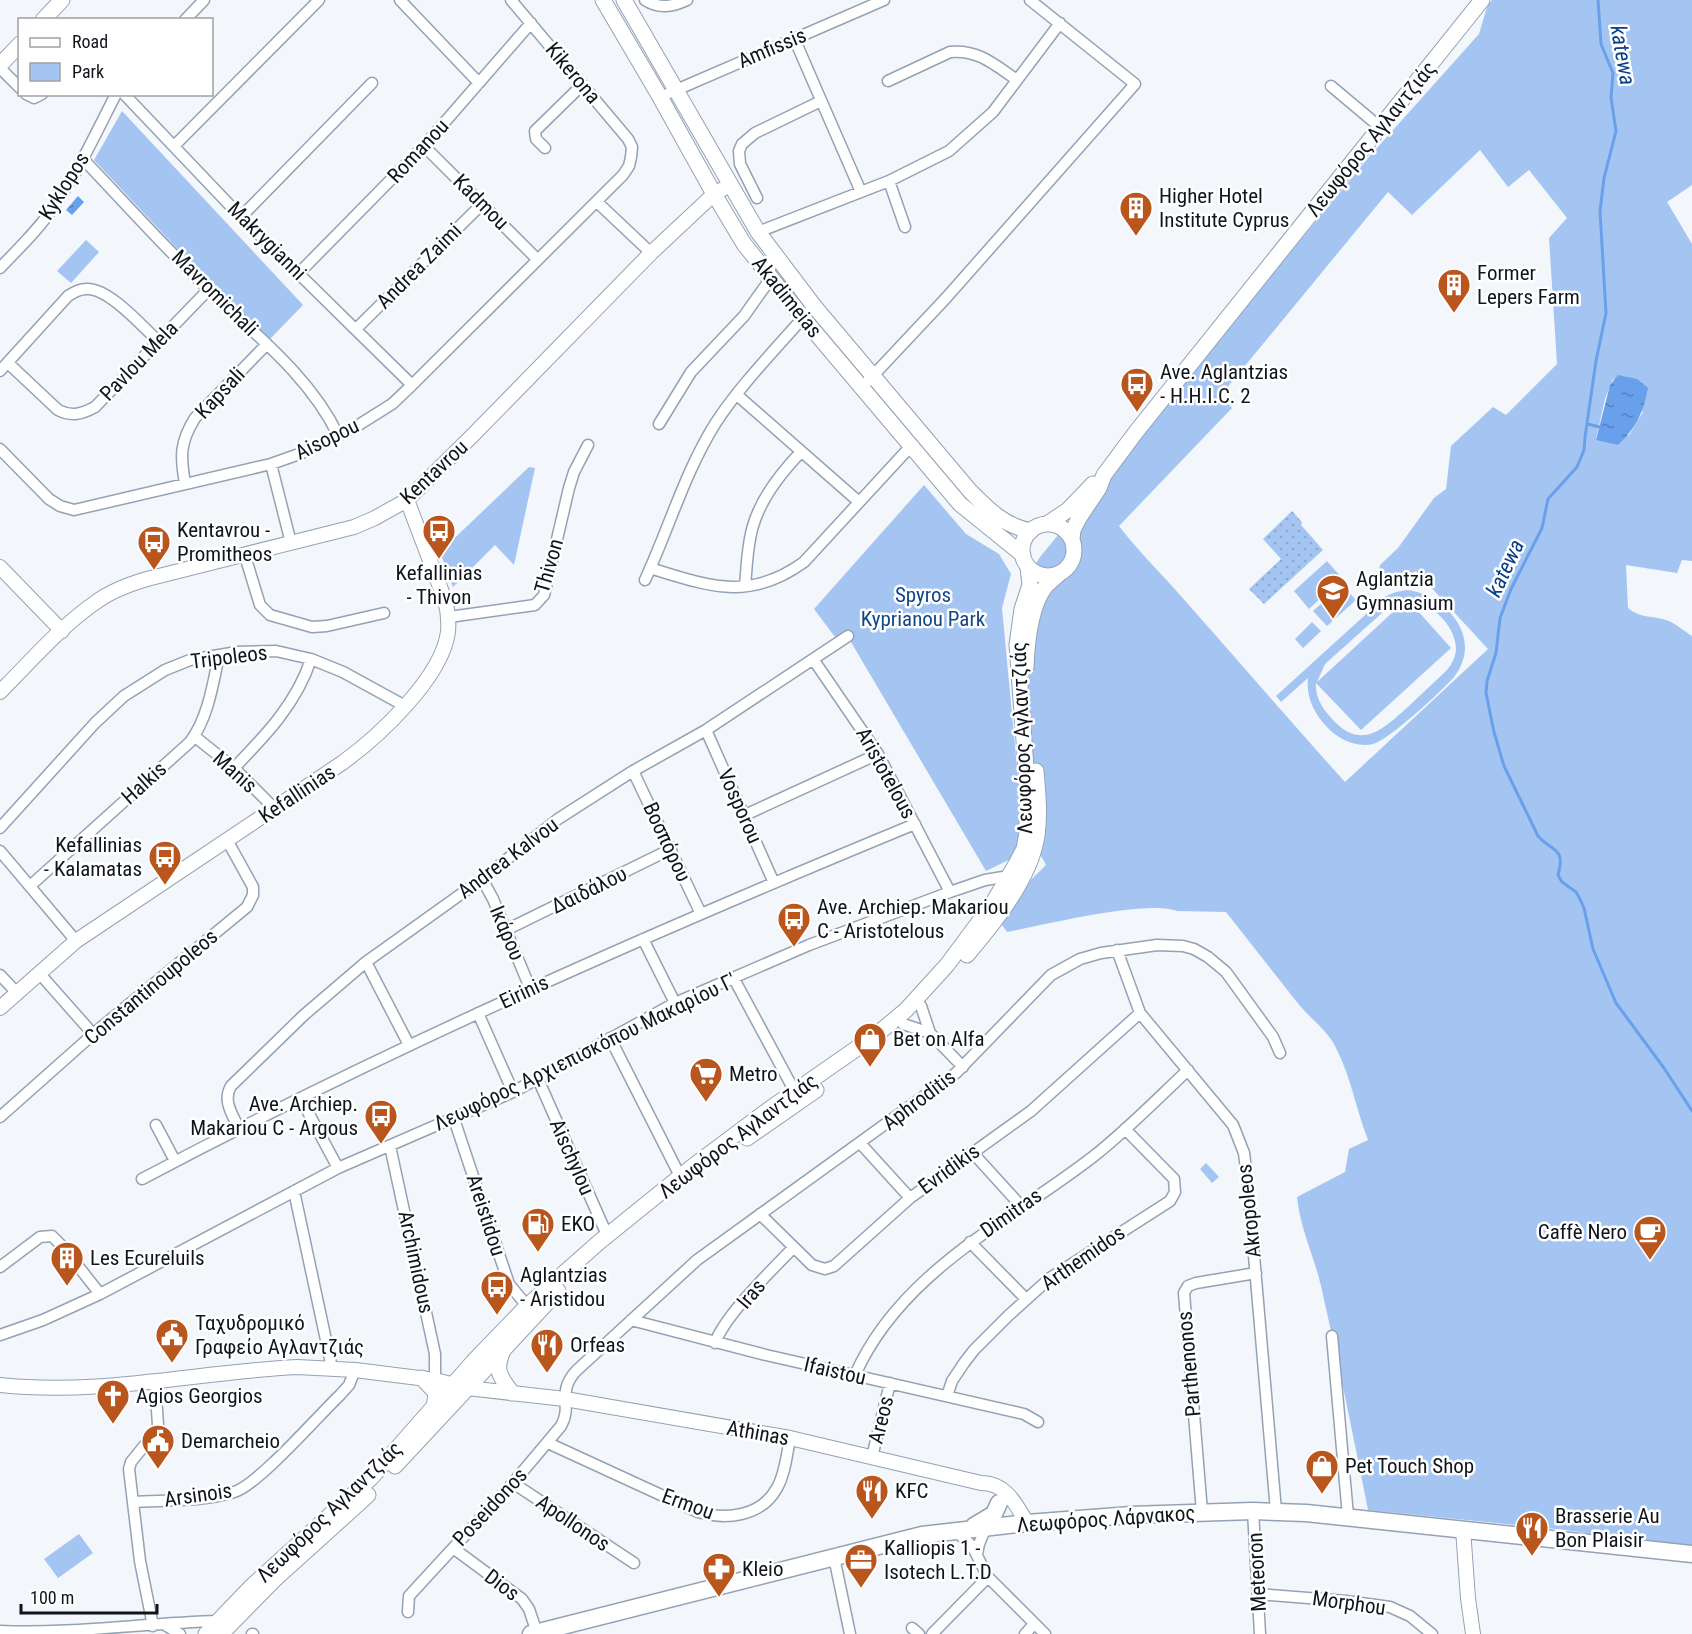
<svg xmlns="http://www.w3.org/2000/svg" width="1692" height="1634" font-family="'Roboto Condensed',sans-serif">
<defs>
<pattern id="garden-dots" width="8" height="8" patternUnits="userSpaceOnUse" patternTransform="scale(1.5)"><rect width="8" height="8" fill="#a4c5f2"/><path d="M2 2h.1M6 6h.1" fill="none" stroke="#8ca8cf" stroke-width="1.8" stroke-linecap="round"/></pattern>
<pattern id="water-ripples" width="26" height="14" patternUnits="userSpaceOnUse" patternTransform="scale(1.5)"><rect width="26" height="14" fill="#69a0eb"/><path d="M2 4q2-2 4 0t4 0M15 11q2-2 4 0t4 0" fill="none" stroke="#5581be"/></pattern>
</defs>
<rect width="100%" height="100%" fill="#f3f6fb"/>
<path fill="#a4c5f2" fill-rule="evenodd" d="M1492 0H1692V185L1667 202 1692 244V561L1682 560 1677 573 1626 565 1628 608C1639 618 1653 616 1666 620 1675 623 1684 631 1692 636V1548L1565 1530 1368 1510C1353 1435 1338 1360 1321 1286 1314 1256 1300 1228 1297 1197L1345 1172 1349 1149 1368 1140C1356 1109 1351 1077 1336 1048 1328 1031 1312 1020 1300 1006L1226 912 1177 911C1147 899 1043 925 1007 932L995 915 1046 865 1040 854 1026 694 1025 581 1040 557 1368 158 1479 34 1487 7ZM1480 150 1508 187 1529 170 1567 218 1549 238 1557 364 1506 415 1493 407 1451 446 1446 489 1434 498 1398 548 1380 565 1377 580 1379 584 1387 581 1385 585 1395 583 1416 571 1488 649 1345 782C1289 720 1235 657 1180 595 1160 572 1138 551 1119 526L1232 408 1221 395 1388 192 1412 215ZM1613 379 1643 412 1629 435 1596 439 1605 399Z
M122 111 303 305 268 341 235 310 94 160Z
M86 240 99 252 71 283 57 271Z
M529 467 535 468 514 565 495 545 453 587 440 552Z
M924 485 966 534 999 554 1011 574 1002 608 1023 830 1019 855 986 871 848 637H835L814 609Z
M1327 561 1342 578 1309 609 1294 591Z
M1342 585 1356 600 1327 626 1313 611Z
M1407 590C1438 593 1474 626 1463 660 1461 666 1458 672 1454 677 1442 691 1389 740 1373 744 1356 748 1338 739 1327 727 1314 713 1306 698 1308 678L1281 702 1276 696 1386 596 1396 592ZM1406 600 1317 682 1325 664 1392 604ZM1408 600C1430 602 1455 624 1456 648 1456 656 1452 664 1447 670 1435 682 1422 693 1410 705 1385 727 1363 752 1333 720 1323 709 1315 698 1316 683L1361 730 1451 648Z
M1312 622 1321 631 1303 648 1295 639Z
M1206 1163 1219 1177 1212 1183 1200 1169Z
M79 1534 93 1553 58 1578 44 1559Z"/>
<path fill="url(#garden-dots)" d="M1292 511 1302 522 1301 525 1323 550 1264 604 1249 589 1281 559 1263 539Z"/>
<path fill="url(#water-ripples)" d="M78 196 84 202 72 215 66 210Z
M1618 375 1637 379 1648 388C1643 413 1637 427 1618 445L1596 440 1610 385Z"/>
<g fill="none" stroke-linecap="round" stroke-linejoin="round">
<path stroke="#69a0eb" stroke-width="3" d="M1598 0 1601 44 1613 73 1611 98 1616 131 1604 178 1600 211 1606 313 1596 361 1585 437 1584 450 1577 467 1548 499 1542 528 1511 589 1500 618 1496 653 1487 681 1486 693 1494 732 1504 766 1538 836C1552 852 1566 847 1558 875L1562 882 1576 892 1579 897 1584 908 1593 949 1616 1003 1664 1068 1692 1111
M1587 424 1600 427"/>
<g stroke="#93a2b5" stroke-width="13">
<path id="minor" d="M400 0 479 83
M645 0C659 9 672 7 687 0
M185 20 204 0
M794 38 861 192
M0 68 20 88
M888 81 950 52C978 49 995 65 1017 80
M1331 86 1381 128
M26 94 34 98 42 94
M124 94 241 217 412 385
M660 97 884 0
M174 146 319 0
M424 146 537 259
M545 148 536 139 535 131 582 85
M83 159C125 203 166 249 210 291 256 335 310 377 338 435
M889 181 905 227
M757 198 740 164 739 151 742 144 755 133 821 101
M597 202 651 253
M241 217 372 83
M758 232 889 181 949 151 993 112 1060 23
M0 268C19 248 40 228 55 205 79 170 97 131 116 94
M299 273 424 146 531 23
M356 329 482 204
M8 363 58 410C72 417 82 414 95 407L209 289
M0 371 68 296C74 292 79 289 86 289 108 287 142 326 158 341
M868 381 946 298 1135 84 1030 0
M737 395 859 502
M659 424 691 372 744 316 766 285 769 276 773 253
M0 449 49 499 60 506 74 510 271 464 302 453 357 426 392 404 412 385 623 175 629 166 631 157 632 147 628 139 511 0
M271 464 291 543
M185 483C180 456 180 442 195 418L267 344
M245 556 260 605 270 615 312 627 327 626 384 613
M650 568C709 586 749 602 804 562L910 447
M645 580C669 528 685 472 715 424 740 385 777 348 807 313
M745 586C747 566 747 545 753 526 761 498 780 474 800 453
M449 617 535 605 544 595 569 488 574 472 588 445
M813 659 878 754 950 892
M706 730 774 883
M194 736 234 768 275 809
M234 768C265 736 297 703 311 659
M633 771 701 914
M745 815 878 754
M0 828 95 723 124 696 165 670 190 660 237 652 276 651 311 659 343 672 405 706
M0 851 76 941
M482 879 493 899 530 988
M30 886 190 742C208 718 213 684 219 655
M506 930 671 849
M643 939 675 1003
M1117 950 1140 1013 1233 1125 1244 1153 1248 1186 1276 1511
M366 962 409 1045
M40 974 93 1034
M0 975 17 993
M733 977 795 1092
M921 1006 930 1033
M478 1013 513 1092
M903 1024 930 1033 963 1067
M610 1038 680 1176
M538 1079 607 1235
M301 1099 338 1168
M0 1117 99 1029 247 907 253 895V887L227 840
M454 1119 509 1284 527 1306
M156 1125 175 1161
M239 1129C233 1115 222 1101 231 1086L304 1015 366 962 482 879 558 819 633 771 706 730 848 636
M860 1143 910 1198
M390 1146 435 1354V1380
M972 1152 1021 1206
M142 1179C393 1046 653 932 915 824
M294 1191 332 1368
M760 1214 812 1265 825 1269 834 1266 910 1198 1031 1111 1140 1013
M970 1242 1026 1299
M0 1267 40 1237 52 1236 64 1248 100 1294
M631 1320 766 1355 1024 1414 1038 1422
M0 1335 43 1320 100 1294 338 1168 513 1092 675 1003 809 945 950 892 985 880 1003 877 1014 878
M1332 1336 1348 1516
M715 1343C725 1315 771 1271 793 1248
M855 1375C901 1271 1009 1222 1094 1156 1127 1130 1157 1099 1188 1070
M947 1396 952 1381 964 1363 974 1350 1008 1316 1050 1278 1170 1201 1175 1192 1174 1179 1125 1129
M548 1443 698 1512C726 1520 761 1517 777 1488 785 1474 787 1454 790 1438
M872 1457 890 1383
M513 1483 634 1563
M133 1502C166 1500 202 1502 234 1492 258 1485 319 1415 340 1395L349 1385 355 1370
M1253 1511 1260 1634
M1202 1512 1184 1293 1188 1286 1196 1283 1256 1273
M956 1531 972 1546 988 1577 1045 1634
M453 1548 522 1599 529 1609 537 1633
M977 1554 979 1544 986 1527
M834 1557 850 1634
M1258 1594 1346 1601 1390 1607 1410 1616 1432 1634
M408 1612 409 1596 513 1483 561 1426C573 1405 556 1393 576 1371L697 1260 956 1073 1051 975 1080 959 1101 953 1157 945 1183 946 1194 949 1208 957 1226 972 1273 1037 1280 1053
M165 1625 180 1634
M153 1626 140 1561 129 1469 131 1462 157 1430 158 1425 155 1381
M912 1628 919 1634
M0 1631C73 1634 145 1623 218 1621
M252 1634H253
M932 1634 988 1577
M1025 1634 1034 1624"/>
</g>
<g stroke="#93a2b5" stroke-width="16">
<path id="tertiary" d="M0 567 62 631
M0 692C30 662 60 627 96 602 111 591 130 584 147 579L354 527 375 518 407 500 472 436 651 253 714 194 730 185
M0 1008 76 941 342 763C378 737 442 678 448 632 449 621 448 611 445 600L407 500
M0 1385C99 1396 198 1372 297 1367L355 1370 435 1380 467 1388 565 1399 790 1438 981 1483C1006 1483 1015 1503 1027 1523
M1463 1529 1468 1598 1473 1634"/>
</g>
<g stroke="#93a2b5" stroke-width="17">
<path id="secondary" d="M603 0 660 97 714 194 744 244 803 318 960 504 1023 555
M624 0 758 232 814 306 970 491C988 509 1004 526 1031 531
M43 20 62 0
M0 65 20 44
M1022 550a26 26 0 1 1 52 0a26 26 0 1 1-52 0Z
M1047 524 1068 510 1093 484
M1072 539 1073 530 1079 518 1099 488 1104 475 1136 432 1482 0
M1026 667C1027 643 1030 607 1045 587 1049 582 1055 578 1059 574
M967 955C995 922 1030 879 1037 836 1040 814 1038 793 1036 771
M747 1138 816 1090
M503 1351C494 1370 500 1377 512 1393
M422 1378 436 1393 434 1408
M395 1466 558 1291
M206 1634 252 1586 371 1478 473 1362 527 1306 598 1243 692 1167 771 1108 876 1035 906 1010 947 965 991 906 1016 864 1024 849 1027 833V782L1017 645 1022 609 1030 585 1028 567
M221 1634 274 1580 368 1495"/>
</g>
<g stroke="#93a2b5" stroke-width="19">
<path id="primary" d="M974 1526 994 1514 999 1503
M531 1634 922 1535 1027 1523 1131 1515 1253 1511 1306 1513 1692 1554"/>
</g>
<use href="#minor" stroke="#fff" stroke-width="10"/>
<use href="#tertiary" stroke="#fff" stroke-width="14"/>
<use href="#secondary" stroke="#fff" stroke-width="15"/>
<use href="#primary" stroke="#fff" stroke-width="16"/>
</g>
<defs>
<g id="building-pin" transform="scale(1.725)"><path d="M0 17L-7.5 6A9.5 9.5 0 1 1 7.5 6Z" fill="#b9561d" stroke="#fff"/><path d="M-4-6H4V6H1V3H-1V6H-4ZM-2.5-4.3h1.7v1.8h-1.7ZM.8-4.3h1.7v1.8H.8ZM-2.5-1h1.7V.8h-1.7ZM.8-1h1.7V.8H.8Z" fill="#fff"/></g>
<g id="bus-pin" transform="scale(1.725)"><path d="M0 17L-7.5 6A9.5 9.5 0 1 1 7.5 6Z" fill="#b9561d" stroke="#fff"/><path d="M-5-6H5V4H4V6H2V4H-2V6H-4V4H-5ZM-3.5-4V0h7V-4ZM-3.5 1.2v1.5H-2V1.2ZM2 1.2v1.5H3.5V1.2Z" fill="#fff"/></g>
<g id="school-pin" transform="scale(1.725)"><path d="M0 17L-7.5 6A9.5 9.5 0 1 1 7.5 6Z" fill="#b9561d" stroke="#fff"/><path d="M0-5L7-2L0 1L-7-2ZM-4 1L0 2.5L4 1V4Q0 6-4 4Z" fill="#fff"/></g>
<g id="shop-pin" transform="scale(1.725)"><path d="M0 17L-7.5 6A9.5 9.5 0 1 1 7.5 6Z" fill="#b9561d" stroke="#fff"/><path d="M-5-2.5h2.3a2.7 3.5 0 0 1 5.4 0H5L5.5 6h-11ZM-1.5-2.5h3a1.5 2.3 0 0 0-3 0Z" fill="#fff"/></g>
<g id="supermarket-pin" transform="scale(1.725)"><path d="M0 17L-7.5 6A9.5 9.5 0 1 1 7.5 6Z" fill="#b9561d" stroke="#fff"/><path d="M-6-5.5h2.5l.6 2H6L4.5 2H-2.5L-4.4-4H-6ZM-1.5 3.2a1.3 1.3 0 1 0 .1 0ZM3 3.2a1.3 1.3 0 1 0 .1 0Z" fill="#fff"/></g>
<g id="fuel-pin" transform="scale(1.725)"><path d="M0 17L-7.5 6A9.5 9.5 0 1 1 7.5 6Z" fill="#b9561d" stroke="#fff"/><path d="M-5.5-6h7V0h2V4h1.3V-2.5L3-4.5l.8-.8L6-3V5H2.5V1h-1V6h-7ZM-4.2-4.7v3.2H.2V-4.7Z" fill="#fff"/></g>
<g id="cafe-pin" transform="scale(1.725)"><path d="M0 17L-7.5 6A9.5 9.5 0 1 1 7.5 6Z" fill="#b9561d" stroke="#fff"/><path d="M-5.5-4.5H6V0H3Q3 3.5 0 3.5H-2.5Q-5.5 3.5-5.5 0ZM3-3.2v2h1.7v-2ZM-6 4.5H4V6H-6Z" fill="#fff"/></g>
<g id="civic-pin" transform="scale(1.725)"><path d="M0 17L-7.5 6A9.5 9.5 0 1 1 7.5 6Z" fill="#b9561d" stroke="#fff"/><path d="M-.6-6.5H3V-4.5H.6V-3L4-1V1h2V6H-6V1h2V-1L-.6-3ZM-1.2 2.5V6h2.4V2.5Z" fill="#fff"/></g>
<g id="restaurant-pin" transform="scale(1.725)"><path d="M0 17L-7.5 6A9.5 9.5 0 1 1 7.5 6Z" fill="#b9561d" stroke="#fff"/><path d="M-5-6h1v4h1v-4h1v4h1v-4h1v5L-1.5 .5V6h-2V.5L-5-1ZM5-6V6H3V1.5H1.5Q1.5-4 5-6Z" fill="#fff"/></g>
<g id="church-pin" transform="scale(1.725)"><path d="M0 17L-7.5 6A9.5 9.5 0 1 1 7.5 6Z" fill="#b9561d" stroke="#fff"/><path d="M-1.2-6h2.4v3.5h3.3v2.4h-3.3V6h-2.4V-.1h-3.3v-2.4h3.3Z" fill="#fff"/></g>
<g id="office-pin" transform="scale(1.725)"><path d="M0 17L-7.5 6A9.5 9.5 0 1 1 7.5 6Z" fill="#b9561d" stroke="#fff"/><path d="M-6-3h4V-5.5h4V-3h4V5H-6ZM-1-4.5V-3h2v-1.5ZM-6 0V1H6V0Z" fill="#fff"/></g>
<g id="pharmacy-pin" transform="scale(1.725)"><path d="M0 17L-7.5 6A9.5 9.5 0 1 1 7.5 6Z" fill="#b9561d" stroke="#fff"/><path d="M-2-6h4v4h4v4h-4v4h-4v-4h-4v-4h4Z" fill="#fff"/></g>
</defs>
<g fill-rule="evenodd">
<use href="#building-pin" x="1136" y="208"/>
<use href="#building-pin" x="1454" y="285"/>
<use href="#bus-pin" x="1137" y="384"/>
<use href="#bus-pin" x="439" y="531"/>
<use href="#bus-pin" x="154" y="542"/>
<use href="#school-pin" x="1333" y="591"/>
<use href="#bus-pin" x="165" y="857"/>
<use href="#bus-pin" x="794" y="919"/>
<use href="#shop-pin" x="870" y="1039"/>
<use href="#supermarket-pin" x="706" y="1074"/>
<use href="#bus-pin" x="381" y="1116"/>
<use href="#fuel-pin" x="538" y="1224"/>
<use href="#cafe-pin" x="1650" y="1232"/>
<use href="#building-pin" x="67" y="1258"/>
<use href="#bus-pin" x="497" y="1287"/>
<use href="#civic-pin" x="172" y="1335"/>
<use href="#restaurant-pin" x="547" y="1345"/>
<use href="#church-pin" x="113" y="1396"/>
<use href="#civic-pin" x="158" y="1441"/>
<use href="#shop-pin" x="1322" y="1466"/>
<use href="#restaurant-pin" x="872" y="1491"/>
<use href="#restaurant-pin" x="1532" y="1528"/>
<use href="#office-pin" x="861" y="1560"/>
<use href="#pharmacy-pin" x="719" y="1569"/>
</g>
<g text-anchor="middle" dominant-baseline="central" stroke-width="5" stroke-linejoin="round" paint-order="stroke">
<g font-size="21" fill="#10151c" stroke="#fff">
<text transform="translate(772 48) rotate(-23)">Amfissis</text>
<text transform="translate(573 73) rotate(50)">Kikerona</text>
<text transform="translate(1371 139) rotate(-51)">Λεωφόρος Αγλαντζιάς</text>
<text transform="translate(418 151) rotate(-47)">Romanou</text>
<text transform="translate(64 186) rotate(-58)">Kyklopos</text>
<text transform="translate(481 202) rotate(45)">Kadmou</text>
<text transform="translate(267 241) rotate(45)">Makrygianni</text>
<text transform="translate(419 266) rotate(-45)">Andrea Zaimi</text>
<text transform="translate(215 293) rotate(45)">Mavromichali</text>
<text transform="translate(787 297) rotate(51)">Akadimeias</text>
<text transform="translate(139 361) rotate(-46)">Pavlou Mela</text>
<text transform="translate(220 393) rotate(-47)">Kapsali</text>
<text transform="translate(327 439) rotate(-26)">Aisopou</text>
<text transform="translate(434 472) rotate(-43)">Kentavrou</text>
<text transform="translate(549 566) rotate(-74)">Thivon</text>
<text transform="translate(229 657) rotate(-7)">Tripoleos</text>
<text transform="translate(1022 738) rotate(-92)">Λεωφόρος Αγλαντζιάς</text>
<text transform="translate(235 772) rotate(42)">Manis</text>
<text transform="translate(886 773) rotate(61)">Aristotelous</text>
<text transform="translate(144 783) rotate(-42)">Halkis</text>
<text transform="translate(297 794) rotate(-34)">Kefallinias</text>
<text transform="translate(740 806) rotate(66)">Vosporou</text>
<text transform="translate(667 842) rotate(65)">Βοσπόρου</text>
<text transform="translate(508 858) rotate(-37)">Andrea Kalvou</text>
<text transform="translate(589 890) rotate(-26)">Δαιδάλου</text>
<text transform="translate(507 933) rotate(67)">Ικάρου</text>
<text transform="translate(151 987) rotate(-40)">Constantinoupoleos</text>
<text transform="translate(524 992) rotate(-25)">Eirinis</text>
<text transform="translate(585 1052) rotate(-26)">Λεωφόρος Αρχιεπισκόπου Μακαρίου Γ'</text>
<text transform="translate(919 1100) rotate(-37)">Aphroditis</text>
<text transform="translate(738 1136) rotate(-37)">Λεωφόρος Αγλαντζιάς</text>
<text transform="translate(572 1157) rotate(66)">Aischylou</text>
<text transform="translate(949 1169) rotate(-36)">Evridikis</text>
<text transform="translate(1249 1211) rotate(-96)">Akropoleos</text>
<text transform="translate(1011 1213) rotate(-35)">Dimitras</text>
<text transform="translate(486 1215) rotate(72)">Areistidou</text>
<text transform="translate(1083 1258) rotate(-35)">Arthemidos</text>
<text transform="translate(416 1262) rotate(78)">Archimidous</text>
<text transform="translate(751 1294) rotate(-50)">Iras</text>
<text transform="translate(1189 1364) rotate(-95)">Parthenonos</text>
<text transform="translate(835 1371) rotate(13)">Ifaistou</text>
<text transform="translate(881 1420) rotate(-76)">Areos</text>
<text transform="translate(758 1433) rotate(10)">Athinas</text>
<text transform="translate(198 1495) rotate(-8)">Arsinois</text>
<text transform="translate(688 1504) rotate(20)">Ermou</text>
<text transform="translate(490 1507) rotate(-47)">Poseidonos</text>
<text transform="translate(329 1512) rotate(-44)">Λεωφόρος Αγλαντζιάς</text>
<text transform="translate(1106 1519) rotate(-4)">Λεωφόρος Λάρνακος</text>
<text transform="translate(573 1523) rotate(34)">Apollonos</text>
<text transform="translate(1257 1572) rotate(-93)">Meteoron</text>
<text transform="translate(502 1585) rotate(37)">Dios</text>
<text transform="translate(1349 1603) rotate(8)">Morphou</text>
</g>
<g font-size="21" fill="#10151c" stroke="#fff" text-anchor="start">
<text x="1159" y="196">Higher Hotel<tspan x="1159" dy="24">Institute Cyprus</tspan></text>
<text x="1477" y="273">Former<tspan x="1477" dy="24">Lepers Farm</tspan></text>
<text x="1160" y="372">Ave. Aglantzias<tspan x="1160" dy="24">- H.H.I.C. 2</tspan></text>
<text x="177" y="530">Kentavrou -<tspan x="177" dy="24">Promitheos</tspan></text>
<text x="439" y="573" text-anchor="middle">Kefallinias<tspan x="439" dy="24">- Thivon</tspan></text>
<text x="1356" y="579">Aglantzia<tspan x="1356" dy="24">Gymnasium</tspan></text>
<text x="142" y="845" text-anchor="end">Kefallinias<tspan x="142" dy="24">- Kalamatas</tspan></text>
<text x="817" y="907">Ave. Archiep. Makariou<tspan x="817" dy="24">C - Aristotelous</tspan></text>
<text x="893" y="1039">Bet on Alfa</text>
<text x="729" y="1074">Metro</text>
<text x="358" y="1104" text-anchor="end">Ave. Archiep.<tspan x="358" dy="24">Makariou C - Argous</tspan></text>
<text x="561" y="1224">EKO</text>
<text x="1627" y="1232" text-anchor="end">Caffè Nero</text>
<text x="90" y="1258">Les Ecureluils</text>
<text x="520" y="1275">Aglantzias<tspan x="520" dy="24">- Aristidou</tspan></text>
<text x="195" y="1323">Ταχυδρομικό<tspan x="195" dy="24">Γραφείο Αγλαντζιάς</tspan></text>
<text x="570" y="1345">Orfeas</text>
<text x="136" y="1396">Agios Georgios</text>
<text x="181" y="1441">Demarcheio</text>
<text x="1345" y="1466">Pet Touch Shop</text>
<text x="895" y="1491">KFC</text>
<text x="1555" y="1516">Brasserie Au<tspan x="1555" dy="24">Bon Plaisir</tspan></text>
<text x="884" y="1548">Kalliopis 1 -<tspan x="884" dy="24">Isotech L.T.D</tspan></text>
<text x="742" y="1569">Kleio</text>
</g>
<g font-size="21" fill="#11478a" stroke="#fff">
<text x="923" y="595">Spyros<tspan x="923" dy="24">Kyprianou Park</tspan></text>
</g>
<g font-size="22" font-style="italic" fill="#084183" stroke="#fff">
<text transform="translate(1623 55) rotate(80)">katewa</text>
<text transform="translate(1505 568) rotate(-65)">katewa</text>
</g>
</g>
<rect x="18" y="18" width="195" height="78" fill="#ffffff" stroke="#9fa1a4" stroke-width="1.5"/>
<rect x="30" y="38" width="30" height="9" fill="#ffffff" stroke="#9fa1a4" stroke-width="1.5"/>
<text x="72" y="48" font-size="18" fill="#10151c">Road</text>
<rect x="30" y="63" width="30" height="18" fill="#a4c5f2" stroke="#9fa1a4" stroke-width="1.5"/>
<text x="72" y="78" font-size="18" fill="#10151c">Park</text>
<path d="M21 1604v9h136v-9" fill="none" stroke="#10151c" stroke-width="3"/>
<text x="30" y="1604" font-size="18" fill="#10151c" stroke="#ffffff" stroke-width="4.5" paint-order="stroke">100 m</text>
</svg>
